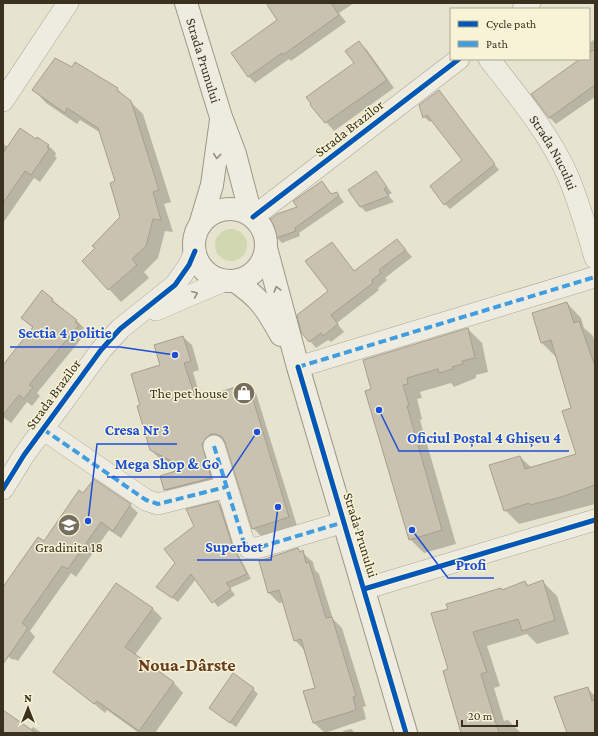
<svg xmlns="http://www.w3.org/2000/svg" width="598" height="736" font-family="'Crimson Pro',serif">
<rect width="100%" height="100%" fill="#e6e3cf"/>
<path fill="#d1d7b1" d="M215 245a16 16 0 1 1 32 0a16 16 0 1 1-32 0Z"/>
<path fill="#0003" d="M267 3H354L339 13 346 22 291 61 289 59 255 83 248 76 278 20Z
M595 39V97L556 124 549 117 582 59H589V43Z
M359 42 367 50 394 88 334 131 311 105 355 64Z
M72 68 117 89 143 114 171 202 164 204 173 232 165 231 158 258 144 272 149 278 121 302 83 261 96 248 121 218 116 182 101 133 80 120 77 124 46 103 34 90Z
M439 91 499 170 450 209 445 204 463 160 432 120 430 122 424 117 420 105Z
M36 140 48 145 56 153 55 156 57 158 40 182 34 178 3 223V144L8 147Z
M375 172 392 193 388 195 394 202 366 212 361 207Z
M322 182 332 195 337 193 344 202 299 233 300 236 282 243 277 238Z
M397 240 412 257 385 278 387 280 378 288 379 290 337 323 344 332 331 342 328 340 316 348 310 341 330 291 332 243 355 272Z
M43 292 76 320 84 328 83 330 86 333 37 393 40 396 32 406 27 402 11 423 3 417V366L33 328 22 318Z
M567 303 581 318 584 328 593 336 595 344V504L519 524 505 510 520 457 532 468 577 454 572 408 556 357 542 343 533 314Z
M468 329 482 343 488 372 476 375V378L454 387 451 383 420 392 422 398 417 399 422 419 420 420 456 544 424 553 410 539 366 391 373 389Z
M183 337 192 345 199 370 193 372 200 396 214 395 248 384 256 393 297 526 262 537 253 528 226 443H220V487L174 498 165 490 182 470 160 459 151 450 141 405 161 366Z
M84 495 130 505 138 513 121 538 109 530 76 577 71 573 30 631 35 637 18 661 14 659 13 660 3 653V589Z
M218 502 223 507 236 550 251 579 230 588 235 595 218 607 196 579 178 602 163 591 195 527Z
M298 549 313 562 315 570 319 574 333 619 342 628 366 706 363 707 366 719 325 733 314 723 304 692 317 688 305 651 295 640 284 602 279 603 269 593 260 562Z
M525 582 529 586 543 582 557 596 569 634 537 644 527 634 487 646 500 686 494 688 504 721 508 720 521 733H462L449 670 433 614Z
M152 608 162 618 135 655 174 683 183 693 155 733H139L107 710 105 713 55 671Z
M587 688 595 696V733H568L555 698Z
M253 689 258 694 236 727 210 708Z
M3 711 30 730 33 727 42 733H3Z
M351 729 355 733H344L343 731Z"/>
<path fill="#cac2b0" stroke="#a79f8e" d="M266 3H331L339 15 283 55 282 53 248 77 231 53 277 20Z
M359 41 387 80 325 123 310 105 311 104 306 97 354 63 345 51Z
M595 49V85L549 118 531 94 580 59H589V53Z
M55 58 72 67 75 62 118 88 117 90 131 101 159 190 153 192 161 220 153 219 146 246 132 259 137 265 108 290 82 261 95 248 92 246 120 217 110 183 115 181 98 128 67 108 65 113 32 90Z
M439 90 495 164 444 205 430 186 462 160 427 115 423 118 419 105Z
M20 128 36 139 37 137 49 145 47 147 49 149 31 175 25 171 3 203V153Z
M376 171 387 187 384 189 389 196 360 207 348 190Z
M322 181 331 194 337 192 339 196 295 228 296 231 276 238 269 220 277 214 297 207 293 201Z
M397 239 406 250 379 270 381 273 372 280 373 283 331 315 338 324 323 336 321 333 309 342 301 332 297 315 328 291 305 261 332 242 354 271Z
M42 290 53 299 52 301 77 320 75 322 79 325 29 385 33 387 24 399 19 395 3 415V365L33 327 21 318Z
M567 302 574 323 579 321 595 366V485L561 497 530 505 529 503 504 511 489 465 520 456 525 469 576 454 562 411 571 408 551 340 541 343 532 313Z
M468 328 475 358 462 361 463 364 452 367 453 369 439 373 438 369 407 378 408 384 403 385 409 405 407 406 442 530 409 540 365 391 371 389 363 360Z
M183 336 191 361 184 363 195 396 211 391 214 394 248 383 289 517 252 529 225 442 222 437 216 434H211L206 438 202 444 211 478 164 490 160 476 185 468 150 450 137 406 140 405 131 374 160 365 154 345Z
M94 479 131 504 113 531 101 522 68 569 62 566 22 623 28 628 3 664V587L38 537 44 541 79 490 83 493Z
M218 501 232 544 247 574 226 583 231 589 212 603 191 574 172 598 156 587 175 563 164 549 194 526 186 509Z
M298 548 300 552 303 550 306 563 309 562 326 618 332 617 356 696 353 697 356 709 353 711 313 723 303 691 315 688 301 639 294 641 279 590 268 593 259 561Z
M543 580 555 620 522 631 518 619 473 632 487 672 481 674 499 733H461L443 671 448 669 431 613 448 609 446 604 468 598 501 588 502 590 525 581 527 586Z
M116 583 153 608 125 647 174 682 139 731 97 701 94 704 53 672Z
M233 673 254 688 230 723 209 708Z
M588 687 592 701 595 700V733H567L554 697Z
M3 710 36 733H3Z"/>
<g fill="none" stroke-linecap="round" stroke-linejoin="round">
<g stroke="#aba798" stroke-width="22">
<g id="street">
<path d="M523 9 530 3"/>
<path id="s1" d="M489 59C517 95 549 133 568 176 579 202 587 230 595 258"/>
<path d="M3 101 68 3"/>
<path d="M253 217 459 59"/>
<path d="M156 310 226 280"/>
<path d="M298 367 595 277"/>
<path d="M43 429 146 500 158 504 226 487"/>
<path d="M214 446 243 540 249 548H257L344 522"/>
<path d="M3 489 24 455 101 350 120 329 175 285 189 265 195 251"/>
<path d="M364 589 595 520"/>
</g>
</g>
<g stroke="#9b9788" stroke-width="24">
<g id="secondary">
<path id="s2" d="M186 3 221 117 235 154 251 215"/>
<circle cx="230" cy="245" r="36"/>
<path d="M200 225 212 185 221 120"/>
<path d="M266 248 298 367 406 733"/>
<path d="M235 281C260 298 266 308 281 335"/>
</g>
</g>
<use href="#street" stroke="#eeece1" stroke-width="21"/>
<use href="#secondary" stroke="#eeece1" stroke-width="22"/>
<path stroke="#3f9de0" stroke-width="4" stroke-dasharray="8 4" stroke-linecap="butt" d="M298 367 595 277
M43 429 146 500 158 504 226 487
M214 446 243 540 249 548H257L344 522"/>
<g stroke="#f6f3d6" stroke-width="8">
<path id="cycleway" d="M253 217 459 59
M298 367 406 733
M3 489 24 455 101 350 120 329 175 285 189 265 195 251
M364 589 595 520"/>
</g>
<use href="#cycleway" stroke="#0057b8" stroke-width="5"/>
</g>
<defs><path id="oneway-chevron" d="M-2-3.5L2.5 0L-2 3.5" fill="none" stroke-width="1.6" stroke-linecap="round" stroke-linejoin="round"/></defs>
<g stroke="#948e80">
<use href="#oneway-chevron" transform="translate(217 156) rotate(96)"/>
<use href="#oneway-chevron" transform="translate(277 289) rotate(-105)"/>
<use href="#oneway-chevron" transform="translate(195 294) rotate(-23)"/>
</g>
<defs>
<g id="shop-disc" transform="scale(1.15)"><circle r="9.5" fill="#776f5d" stroke="#f6f3d6"/><path d="M-5-2.5h2.3a2.7 3.5 0 0 1 5.4 0H5L5.5 6h-11ZM-1.5-2.5h3a1.5 2.3 0 0 0-3 0Z" fill="#fff"/></g>
<g id="school-disc" transform="scale(1.15)"><circle r="9.5" fill="#776f5d" stroke="#f6f3d6"/><path d="M0-5L7-2L0 1L-7-2ZM-4 1L0 2.5L4 1V4Q0 6-4 4Z" fill="#fff"/></g>
</defs>
<g fill-rule="evenodd">
<use href="#shop-disc" x="244" y="393"/>
<use href="#school-disc" x="69" y="525"/>
</g>
<g text-anchor="middle" dominant-baseline="central" stroke-width="3" stroke-linejoin="round" paint-order="stroke">
<g font-size="14" fill="#3b311f" stroke="#f6f3d6">
<text stroke="none"><textPath href="#s2" startOffset="60">Strada Prunului</textPath></text>
<text transform="translate(349 128) rotate(-38)">Strada Brazilor</text>
<text stroke="none"><textPath href="#s1" startOffset="114">Strada Nucului</textPath></text>
<text transform="translate(53 394) rotate(-54)">Strada Brazilor</text>
<text transform="translate(361 535) rotate(73)">Strada Prunului</text>
</g>
<g font-size="14" fill="#3b311f" stroke="#f6f3d6" text-anchor="end">
<text x="228" y="393">The pet house</text>
<text x="69" y="547" text-anchor="middle">Gradinita 18</text>
</g>
<g font-size="18" font-weight="bold" fill="#683a1e" stroke="#f6f3d6">
<text x="187" y="665">Noua-Dârste</text>
</g>
</g>
<path fill="none" stroke="#1d4ed8" stroke-width="1.5" d="M175 355L120 347H10M88 521L97 444H177M379 410L399 451H569M257 432L227 477H107M278 507L271 560H197M412 530L448 578H494"/>
<g fill="#1d4ed8" stroke="#f6f3d6" stroke-width="1.5">
<circle cx="175" cy="355" r="4"/>
<circle cx="88" cy="521" r="4"/>
<circle cx="379" cy="410" r="4"/>
<circle cx="257" cy="432" r="4"/>
<circle cx="278" cy="507" r="4"/>
<circle cx="412" cy="530" r="4"/>
</g>
<g font-size="15" text-anchor="middle" font-weight="bold" fill="#1d4ed8" stroke="#f6f3d6" stroke-width="3" stroke-linejoin="round" paint-order="stroke">
<text x="65" y="338">Sectia 4 politie</text>
<text x="137" y="435">Cresa Nr 3</text>
<text x="484" y="443">Oficiul Poștal 4 Ghișeu 4</text>
<text x="167" y="469">Mega Shop &amp; Go</text>
<text x="234" y="552">Superbet</text>
<text x="471" y="570">Profi</text>
</g>
<rect width="598" height="736" fill="none" stroke="#3b311f" stroke-width="8"/>
<rect x="450" y="8" width="140" height="52" fill="#f6f3d6" stroke="#aba58d"/>
<rect x="458" y="21" width="20" height="6" fill="#0057b8" stroke="#aba58d"/>
<text x="486" y="28" font-size="12" fill="#3b311f">Cycle path</text>
<rect x="458" y="41" width="20" height="6" fill="#3f9de0" stroke="#aba58d"/>
<text x="486" y="48" font-size="12" fill="#3b311f">Path</text>
<g transform="translate(28 708)" stroke="#f6f3d6" stroke-width="3" paint-order="stroke">
<path d="M0-3L7 15L0 10L-7 15Z" fill="#3b311f"/>
<text y="-6" font-size="11" font-weight="bold" text-anchor="middle" fill="#3b311f">N</text>
</g>
<path d="M462 720v6h55v-6" fill="none" stroke="#3b311f" stroke-width="2"/>
<text x="468" y="720" font-size="12" fill="#3b311f" stroke="#f6f3d6" stroke-width="3" paint-order="stroke">20 m</text>
</svg>
